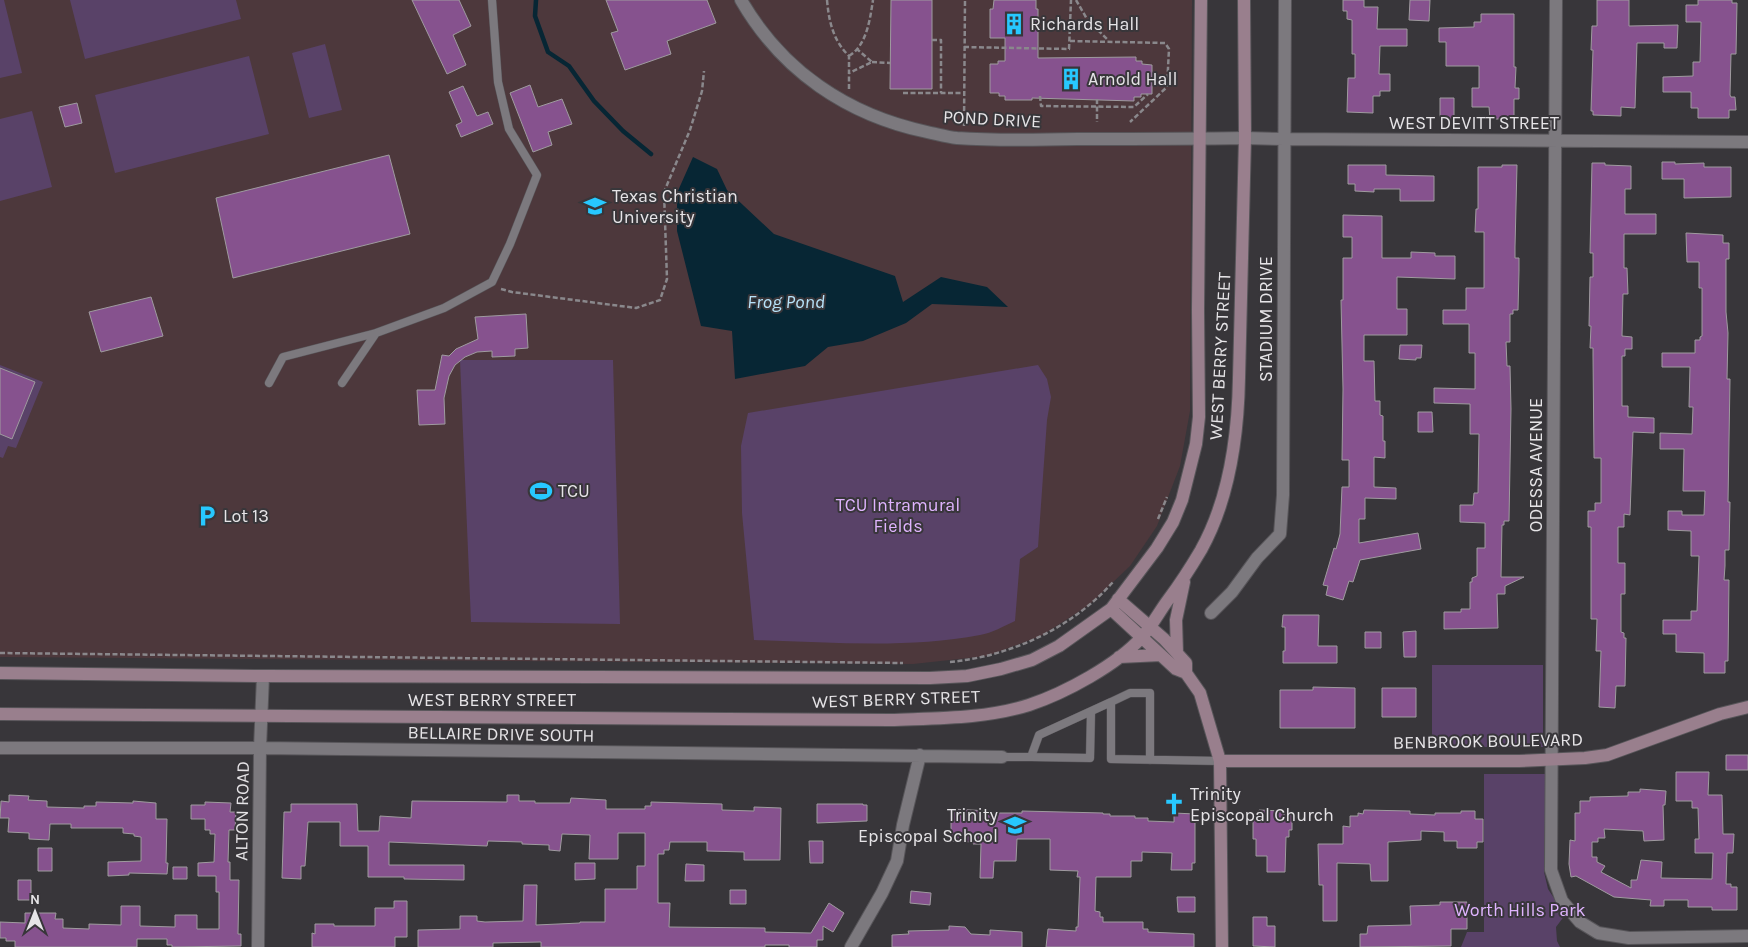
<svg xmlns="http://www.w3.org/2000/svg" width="1748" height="947" font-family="Karla,sans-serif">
<rect width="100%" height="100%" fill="#38363a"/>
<path fill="#4d383c" d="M0 0H1192L1190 411 1180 466 1157 526 1130 566 1089 605 1041 636 987 656 913 664 0 657Z"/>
<path fill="#594268" d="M0 0H4L22 73 0 78Z
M70 0H236L241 19 85 59Z
M325 44 342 110 309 118 292 53Z
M249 56 269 134 115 173 95 95Z
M32 111 52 187 0 201V119Z
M460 360H613L620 624 471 622Z
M0 365 43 382 16 448 8 446 3 458 0 457Z
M1038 365 1047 379 1051 397 1047 420 1038 547 1020 559 1015 621C1004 626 992 633 980 635 908 649 828 642 754 640L742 513 741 446 748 413Z
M1432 665H1543V747H1432Z
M1484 774H1546L1544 872 1548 889 1565 915 1556 927 1557 941 1560 947H1461L1467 932H1484Z"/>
<path fill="#072634" d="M693 157 717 169 727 190 774 234 895 276 903 302 941 277 987 287 1008 307 932 304 906 323 863 341 828 347 805 366 735 379 732 331 701 326 677 231V193Z"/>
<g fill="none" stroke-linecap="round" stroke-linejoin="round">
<path stroke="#072634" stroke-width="4.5" d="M536 0 535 16 548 52 569 66 594 101 623 131 651 154"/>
</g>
<path fill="#86528e" stroke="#9f9b9f" d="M412 0H459L471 26 453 35 466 65 447 74Z
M606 0H707L716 23 667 41 671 54 625 70 611 33 618 31Z
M891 0H932V89H890Z
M994 0H1036V9H1038V58L1136 57V61H1142V64L1152 65V94H1141V97H1134V101L1032 98V100H1005V96H999V93H990V64H998V61H1005V38H990V9H993Z
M1343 0H1364V7H1378L1377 29H1407V46H1380L1379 74H1390V91H1380V96H1373V113L1347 112 1348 78H1355V54H1352V20L1347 19V11H1343Z
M1410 0H1430L1429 21 1409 20Z
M1597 0H1629V26L1678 25 1677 48H1664V43H1637L1635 108 1621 107V116L1593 115V111H1591L1593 50H1591L1592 26H1597Z
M1698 0H1732V3H1737L1736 54H1731L1730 95 1731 97H1735L1736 110H1729V118H1698V108H1691V92H1663V77L1693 76V62H1700L1701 22H1686V5H1698Z
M1481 14H1514V67H1516L1515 88H1519V99H1514V119H1490L1489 107H1472V88H1479V66H1446V42H1439V28L1474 27V22H1481Z
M530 85 538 107 562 99 572 124 548 132 552 145 533 152 510 93Z
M463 86 477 116 488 112 493 124 461 137 456 125 462 122 449 92Z
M1440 98H1454V119H1440Z
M77 103 82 123 65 127 59 107Z
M389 155 410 234 233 278 216 198Z
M1662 162H1675V164L1704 163V167H1731V197L1684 198V179H1662Z
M1592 163H1605V165L1631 166V189H1625V214H1656V234H1624V268H1627L1628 294H1623L1622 336 1632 337V349H1625V356H1622V406H1628V417L1654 418V433L1633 432 1630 515 1624 514V527H1618V563H1625V594H1621V632L1624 633V638H1626L1625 686H1616L1615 708 1599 707 1601 651H1596L1597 619H1591V527H1588V511H1595V503H1601V458H1594L1593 356V348H1590L1591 326H1589L1590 277H1593V253H1590Z
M1348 165H1386V175L1434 176V201H1400V189H1374V192L1355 191V184H1348Z
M1502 165H1517L1515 247V258H1519V271L1518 310H1513V314H1510V342H1506L1507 366H1510L1511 409 1509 521H1504V525H1502L1501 577H1524L1505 586V594H1497L1498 628 1444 629V612H1461V609H1470V582H1472V578L1477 576V548H1485V523L1460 522V505H1473L1474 493H1478L1479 434H1470V404L1434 403V388L1475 389V353H1469V324H1443V310H1466V288H1484V232H1475L1476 209H1478V167H1502Z
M1343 215 1382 216V258H1411V252L1435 253V256H1455V279L1397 277V309H1407V335H1364V361H1374L1375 401H1380V415L1383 416V441H1385V458L1374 457V487L1396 488V499L1365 498V519H1359V543L1418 533 1421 549 1360 560 1353 582 1349 581 1343 600 1326 595 1328 586 1323 585 1334 548 1336 549 1340 534 1342 487H1349V460H1342L1343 389 1341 300H1343V258H1352V237H1343Z
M1686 233 1723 235V243H1729V259H1726V312L1728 333 1727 379H1730L1728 502H1730L1729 550H1725V566L1724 580H1729L1728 661H1725V673H1704V653L1676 652V634H1663V620H1691V611H1697L1699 556H1691V531L1668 530V511H1682V515H1704L1705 491H1683L1684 449H1660V433L1692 434 1693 407H1689L1690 367H1662V353H1695V340H1700V337L1702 336V288H1699V262H1687Z
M151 297 163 336 101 352 89 312Z
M526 314 528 348 515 349V356L492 357V351L477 352 465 357 455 365 449 376 444 398 445 424 419 425 417 390H435L442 355 449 356 456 349 478 339 475 317Z
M1400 345H1422L1421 358H1416V360L1399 359Z
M0 368 35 382 12 439 0 434Z
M1418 412H1432L1433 432H1418Z
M1283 615H1319L1318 646H1337V663H1283V651H1285V627H1282Z
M1416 631V657H1404L1403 632Z
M1365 632H1381V648H1365Z
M1313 687 1355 688V728H1280V690H1313Z
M1382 688H1416V717H1382Z
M1726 755H1748V770H1726Z
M1676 772H1709L1708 795H1722L1723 834H1734L1733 853H1727L1726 884H1731V887H1737V910H1712V907H1688V900H1664V906H1650L1651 900 1614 897 1576 876 1571 877 1569 864 1570 840 1575 841V813H1580V801H1590V797L1628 796V792H1640V789L1666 791 1665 805H1663L1664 840 1644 841 1643 831 1604 829 1605 838H1598V842H1592V857H1597V862L1605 866 1601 872 1631 888V880H1637L1641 860 1662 862 1661 878 1712 879 1713 853H1695V839H1699L1698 808H1692V801H1676Z
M9 795 29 796 28 800 47 801V807L84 808V806H96V802L133 803V801L156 803V819H167L166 863H168L167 874 129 873V875L108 876V862L141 861V837L134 836V834L123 833V828H71V824H50L49 840 29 839V833L8 832 9 818H0L1 801 9 802Z
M507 795H519V801H535V803H570L571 798 606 800V809H645V806H651V802L722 804V810L754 811V807L781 808 780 860H744V852L707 851V842H670L669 850H664V854H658V903H670L669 927 765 928V932L811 933 829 903 844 913 833 932 823 926V940H817V947H789V945H765V947H541V942L493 943V947H418V930L460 929V916H477V921L485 922 523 921 524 885H537L536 925 580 923V922H605V889H637V866H645V833H618V859H589L590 835 562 834 560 851 549 850V845L522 844V842L488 841 487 846 389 842V865H464V880L404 879V877H368V846H340V822H308L305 866H301V879L282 878 284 812H291V804H357L358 831H379L380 816 411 818 412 801 507 802Z
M205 802 231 803 230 812H236L235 830H229L228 862H230V880H239L238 934H241V946L172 947V945H167V939H137V947H15V941H6V938H0V922L25 923V913H56L55 919H63V928L89 929V924L121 925V906H140V926L175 927V915H197V929H219V892H216V876H198V863L214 862 215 834H210V830H205V819H191V805H205Z
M817 804H863V805H867V821L817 823Z
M951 809 991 811V813H1022V811L1103 813V814H1110V816H1135V818H1148V821L1174 822V813L1195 814V863H1192V870H1171L1172 853 1142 852V861H1131V877H1096L1095 911 1100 912V917H1103V922H1143V929H1148V932L1194 934V947H1046L1048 929 1076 931V927H1078L1080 877H1077L1078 871 1050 870V839H1017L1016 861H994L993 878H980L981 844H973V842L951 841Z
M1259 810 1284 811V815H1292V830H1289V837H1286L1285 872H1267V856H1256V839H1253V815H1259Z
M1364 810 1410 811V814L1435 815V813H1461V811H1475V819H1483V842H1477V848H1457V841H1444V832L1421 831V840L1388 842V881H1371L1370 864 1337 863V921H1323V885H1319L1318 844H1343V826L1350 827V816H1358V813L1363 814Z
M809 841H823V863H810Z
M38 848H52V871H38Z
M575 863H595V879L575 880Z
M686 864 704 865V881H685Z
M173 867H187V879H173Z
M18 880H31V900H18Z
M730 890H746V904H730Z
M911 891 931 893 930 905 910 903Z
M1177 897H1195V912H1178Z
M394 901H407V937H395V947H312V933L315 934V924H334V926H375V908H394Z
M1440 902H1467V929H1451V946L1360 947V934H1367L1368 926 1411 925 1410 906 1440 905Z
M1253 917H1267V926H1275V947L1253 946Z
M949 926 965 927 971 934 990 935V930L1022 932V947H892V935L909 934 908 931 949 930Z"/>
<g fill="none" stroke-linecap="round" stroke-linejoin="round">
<g stroke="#575559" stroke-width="9">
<path id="lane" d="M269 383 283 357 376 333
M342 383 376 333 444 308 492 282 510 244 537 175 509 129 498 82 492 0
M1091 712 1090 758 1031 757 1039 735 1111 702
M1002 757H1031
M1150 760V693H1130L1111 702V759L1220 761"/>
</g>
<g stroke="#575559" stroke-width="14">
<path id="street" d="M741 0C782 71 847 115 927 132 937 134 947 137 957 138 997 141 1038 140 1078 139 1134 139 1190 139 1245 138L1284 139 1748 142
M1556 0 1551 870 1562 901 1580 922 1598 933 1629 938 1748 936
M1211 613 1232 592 1257 558 1280 534 1283 495 1285 0
M0 748H260L1002 757
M258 947 260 748 263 676
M851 947 882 893 897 861 903 825 920 755"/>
</g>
<g stroke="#575559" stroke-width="14">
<path id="secondary" d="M1118 599 1164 639 1186 663V673L1200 693 1220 761 1222 947
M1111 609 1176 669 1186 673
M1177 653 1176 620 1184 582
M1119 657 1161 655
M0 673 263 676 930 678 967 676 1001 669 1032 660 1059 646 1111 609 1157 548 1173 522 1182 500 1196 444 1199 417 1198 310 1201 0
M0 714 890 720C937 718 984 719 1029 705 1065 693 1117 665 1142 637 1152 626 1159 612 1168 600 1180 584 1191 567 1201 550 1230 498 1238 436 1239 378L1245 138 1244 0
M1220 761H1519L1585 758 1607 755 1720 714 1748 707"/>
</g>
<path stroke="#8a888c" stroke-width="2.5" stroke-dasharray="5 2.5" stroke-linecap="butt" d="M827 0C829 22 833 40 849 56V73L872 62 858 50
M1076 0 1087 19 1108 40
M932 40H941V93
M1070 41 1165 43 1169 49 1167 87 1130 122
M964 47 1069 49 1071 0
M849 56C867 45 870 19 873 0
M872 62 890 63
M849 89V73
M903 93H964
M1040 96 1041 106 1134 107 1148 94
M1097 99V122
M964 126 965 0
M501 289 512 292 636 308 660 300 667 279 664 192 690 130 702 91 704 71
M1158 519 1167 497
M0 653 903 663
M950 662C1011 656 1072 628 1113 582"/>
<use href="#lane" stroke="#7c797e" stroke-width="8"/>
<use href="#street" stroke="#7c797e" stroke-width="12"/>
<use href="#secondary" stroke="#997f8d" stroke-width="12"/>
</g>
<defs>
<g id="building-bare" transform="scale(1.725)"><path d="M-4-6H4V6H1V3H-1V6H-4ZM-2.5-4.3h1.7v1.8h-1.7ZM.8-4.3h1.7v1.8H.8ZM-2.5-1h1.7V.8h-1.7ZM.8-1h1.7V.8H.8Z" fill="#27c8ff" stroke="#38363a" stroke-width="2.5" paint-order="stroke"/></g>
<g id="university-bare" transform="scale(1.725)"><path d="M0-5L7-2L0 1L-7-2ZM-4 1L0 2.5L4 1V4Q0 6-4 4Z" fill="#27c8ff" stroke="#38363a" stroke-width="2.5" paint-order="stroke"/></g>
<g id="stadium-bare" transform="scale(1.725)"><path d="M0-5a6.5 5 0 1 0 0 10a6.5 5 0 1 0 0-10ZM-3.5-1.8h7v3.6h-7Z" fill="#27c8ff" stroke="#38363a" stroke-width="2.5" paint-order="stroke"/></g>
<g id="parking-bare" transform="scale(1.725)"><path d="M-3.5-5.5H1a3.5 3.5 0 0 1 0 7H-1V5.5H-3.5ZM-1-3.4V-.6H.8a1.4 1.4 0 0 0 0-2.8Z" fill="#27c8ff" stroke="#38363a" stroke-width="2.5" paint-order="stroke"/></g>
<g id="church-bare" transform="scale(1.725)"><path d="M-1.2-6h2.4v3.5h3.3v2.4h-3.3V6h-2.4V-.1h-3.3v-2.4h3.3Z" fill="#27c8ff" stroke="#38363a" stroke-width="2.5" paint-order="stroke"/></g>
<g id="school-bare" transform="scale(1.725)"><path d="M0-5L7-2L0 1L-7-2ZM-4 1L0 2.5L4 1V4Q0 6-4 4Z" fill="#27c8ff" stroke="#38363a" stroke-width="2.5" paint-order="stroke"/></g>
</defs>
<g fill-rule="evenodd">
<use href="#building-bare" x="1014" y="24"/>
<use href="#building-bare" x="1071" y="79"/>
<use href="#university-bare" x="595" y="206"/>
<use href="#stadium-bare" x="541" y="491"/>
<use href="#parking-bare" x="207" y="516"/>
<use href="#church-bare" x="1174" y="804"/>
<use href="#school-bare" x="1015" y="825"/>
</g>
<g text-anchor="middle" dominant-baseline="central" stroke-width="4" stroke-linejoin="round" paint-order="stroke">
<g font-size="18" fill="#e6e4e7" stroke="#38363a" text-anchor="start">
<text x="1030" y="24">Richards Hall</text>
<text x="1088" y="79">Arnold Hall</text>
<text x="612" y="196">Texas Christian<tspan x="612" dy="21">University</tspan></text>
<text x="558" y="491">TCU</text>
<text x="223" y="516">Lot 13</text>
<text x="1190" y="794">Trinity<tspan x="1190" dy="21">Episcopal Church</tspan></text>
<text x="998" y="815" text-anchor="end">Trinity<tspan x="998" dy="21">Episcopal School</tspan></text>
</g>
<g font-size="18" fill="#e6e4e7" stroke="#38363a">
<text transform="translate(992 119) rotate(3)">POND DRIVE</text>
<text x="1474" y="123">WEST DEVITT STREET</text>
<text transform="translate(1266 319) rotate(-90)">STADIUM DRIVE</text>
<text transform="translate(1220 356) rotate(-87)">WEST BERRY STREET</text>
<text transform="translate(1536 465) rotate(-90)">ODESSA AVENUE</text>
<text transform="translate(896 699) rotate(-2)">WEST BERRY STREET</text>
<text x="492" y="700">WEST BERRY STREET</text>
<text transform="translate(501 734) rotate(1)">BELLAIRE DRIVE SOUTH</text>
<text transform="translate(1488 741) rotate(-1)">BENBROOK BOULEVARD</text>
<text transform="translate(242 811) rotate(-89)">ALTON ROAD</text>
</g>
<g font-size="18" fill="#e0b4ff" stroke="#38363a">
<text x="898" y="505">TCU Intramural<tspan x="898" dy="21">Fields</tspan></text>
<text x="1520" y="910">Worth Hills Park</text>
</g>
<g font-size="19" font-style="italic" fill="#b7e3fa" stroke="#38363a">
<text x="786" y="302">Frog Pond</text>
</g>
</g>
<g transform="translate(35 912)" stroke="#38363a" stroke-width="4" paint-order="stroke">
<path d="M0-4L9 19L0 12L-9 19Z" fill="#e6e4e7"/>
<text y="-8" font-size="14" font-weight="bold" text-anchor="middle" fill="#e6e4e7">N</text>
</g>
</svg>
